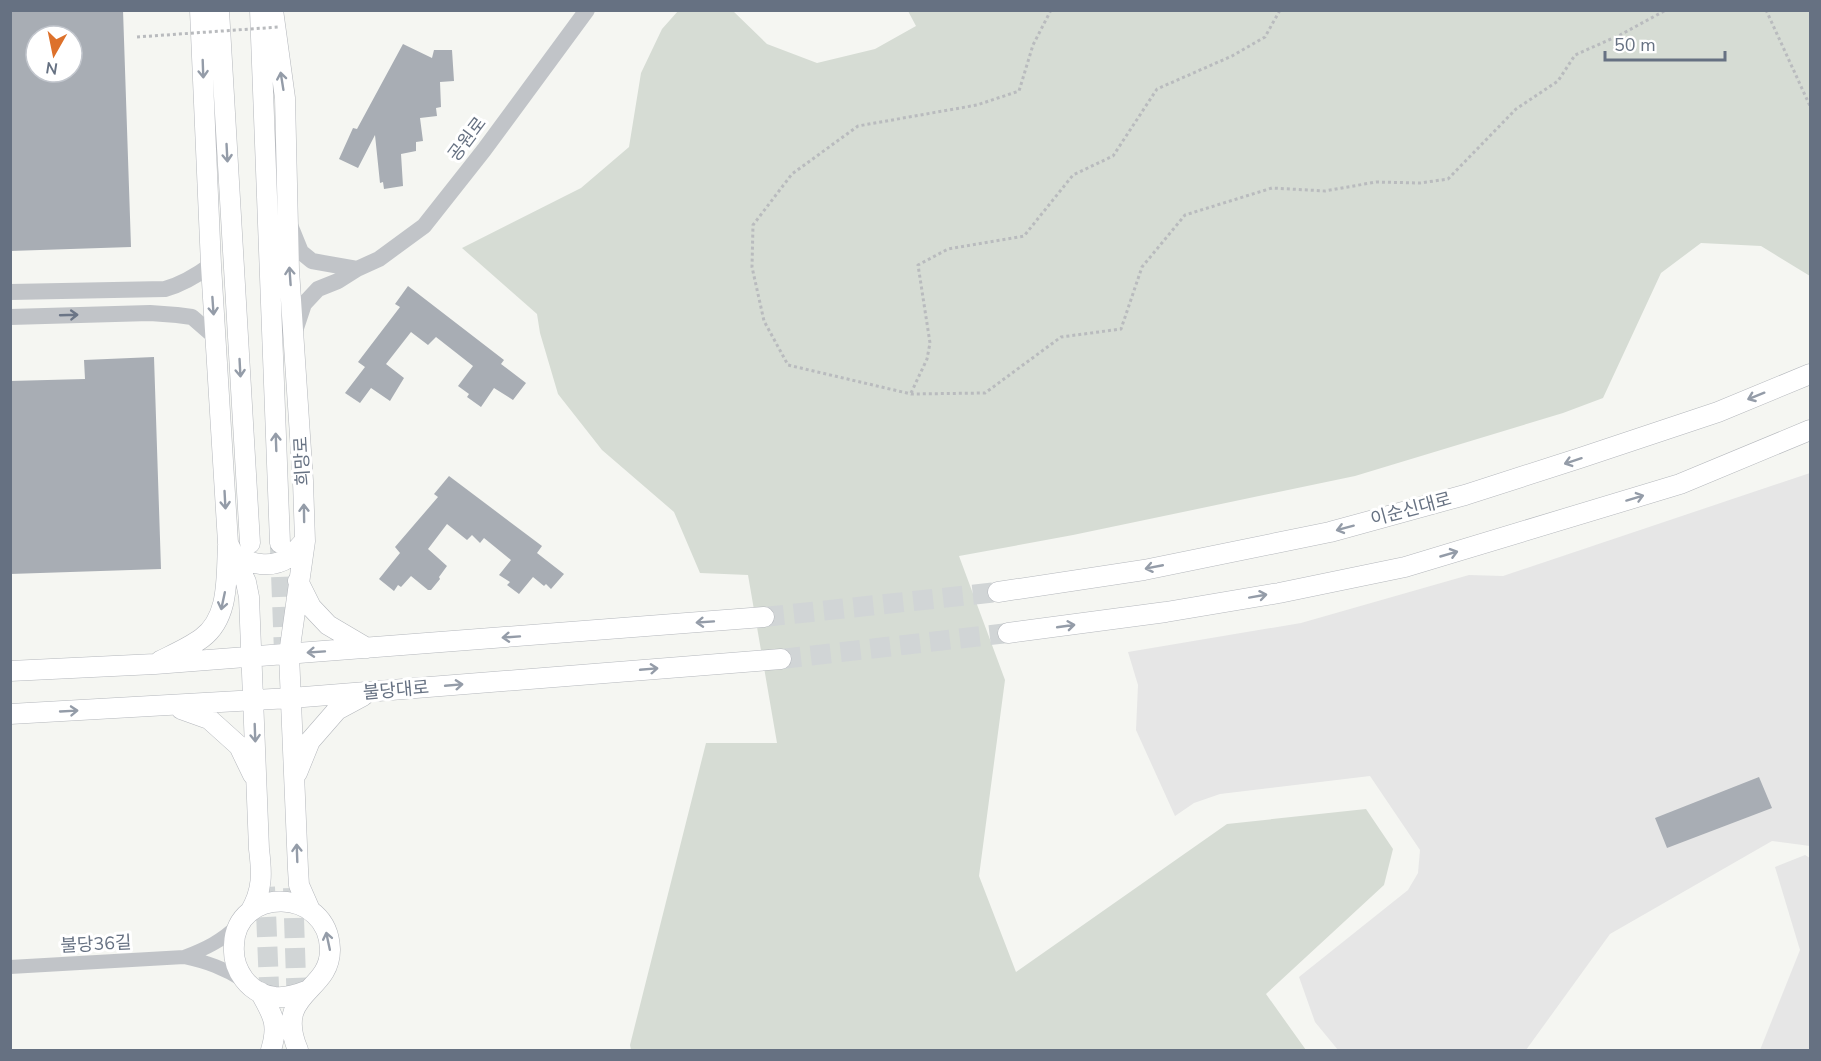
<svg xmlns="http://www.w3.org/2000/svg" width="1821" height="1061" font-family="'Nunito Sans','Noto Sans KR',sans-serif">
<rect width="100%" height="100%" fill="#f5f6f2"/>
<path fill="#e6e6e6" d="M1810 473V846L1772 841 1610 934 1526 1050H1338L1315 1022 1299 977 1408 890 1418 873 1420 850 1370 776 1220 794 1194 803 1175 816 1136 730 1138 685 1128 652 1301 623 1469 575 1503 576Z
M1805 855 1810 858V1050H1760L1800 950 1775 867Z"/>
<path fill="#d6dcd4" d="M678 11H733L767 44 817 63 875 49 916 26 908 11H1810V276L1761 246 1701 243 1661 273 1603 398 1563 413 1355 476 1073 535 959 556 1005 680 979 876 1016 972 1227 824 1366 809 1393 849 1384 885 1266 994 1306 1050H631L630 1045 706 743H777L748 575 700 573 674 512 602 450 558 394 540 333 537 314 462 248 581 188 629 147 641 73 662 29Z"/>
<path fill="#a8adb4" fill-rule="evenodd" d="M10 10H123L131 247 10 251ZM36 36H72V72H36Z
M403 44 432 58 434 50H452L454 81 440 82 441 107 436 108 437 116 420 118 423 141 416 142V151L401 154 403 186 384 189 383 182 380 183 375 135 358 168 339 159 353 128 357 129Z
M408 286 504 360 501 364 526 383 513 400 494 388 481 407 467 397 469 394 458 386 473 366 436 337 428 345 411 332 386 364 404 378 390 401 371 388 360 403 345 393 365 367 358 362 400 307 395 304Z
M154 357 161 569 10 574V381L85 379 84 360Z
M449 476 542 546 537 553 564 574 551 589 546 584 544 586 533 577 519 594 507 585 510 582 499 575 511 560 484 538 480 543 472 535 467 540 447 524 428 549 447 566 439 577 440 579 431 590H428L411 576 401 587 398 585 394 591 379 579 400 553 395 547 438 497 434 494Z
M1759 777 1772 808 1667 848 1655 818Z"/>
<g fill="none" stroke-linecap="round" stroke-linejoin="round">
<path stroke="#d1d5d6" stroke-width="20" stroke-dasharray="20 10" stroke-linecap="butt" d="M280 547 284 652
M764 617 998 592
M781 659 1008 633
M265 887 270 1011
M293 888 297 1009"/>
<g stroke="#b4b7bc" stroke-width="21">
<path id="secondary" d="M200 10 211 265 228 543 246 582 249 597 259 849C262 873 263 890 250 912
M219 10 250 543
M260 10 280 543
M273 10 285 98 289 270 303 481 305 541 289 654 298 869 299 885 310 910
M234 555C250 564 271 569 288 558 294 554 299 546 305 541
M298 581 311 607 328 625 367 648
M998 592 1144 570 1330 532 1465 495 1580 458 1718 412 1810 374
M1008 633 1166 612 1279 593 1405 567 1680 484 1810 430
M160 661C174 654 190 647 202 638 230 617 226 577 228 546
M10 671 155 664 764 617
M181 709 209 719 239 746 253 775
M10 714 291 698 781 659
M297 773 310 741 337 710 363 696
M260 992C273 1015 279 1024 271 1050
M298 1050C273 991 331 993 330 949 328 887 236 886 234 945 232 970 249 994 275 997 286 998 296 995 306 991"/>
</g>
<path stroke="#b9bbbe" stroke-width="3" stroke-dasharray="3 3" stroke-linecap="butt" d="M1051 10 1033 45 1019 91 977 105 858 126 792 174 753 225 752 267 764 321 788 365 911 394 985 393 1061 337 1121 329 1142 267 1185 215 1272 188 1325 191 1376 182 1420 183 1448 179 1516 109 1558 81 1575 55 1620 35 1666 10
M1766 10 1810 106
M911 393 927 359 930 343 918 265 948 249 1024 236 1073 175 1113 156 1157 89 1232 56 1265 37 1280 10"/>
<path stroke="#c1c4c8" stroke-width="14" d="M238 925C222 941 205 949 184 957 207 962 224 968 244 981
M10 967 184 957"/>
<path stroke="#c1c4c8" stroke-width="16" d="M290 225 301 252 312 261 357 269
M10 292 165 289C183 284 196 276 211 265
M10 317 150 313 177 315 192 317 215 337
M295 331 304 304 318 289 338 281 357 269 379 259 424 226 484 150 587 10"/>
<use href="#secondary" stroke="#fff" stroke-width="20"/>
<path stroke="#b9bbbe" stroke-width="3" stroke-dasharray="3 3" stroke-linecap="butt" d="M137 37 279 27"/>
</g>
<defs><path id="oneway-shaft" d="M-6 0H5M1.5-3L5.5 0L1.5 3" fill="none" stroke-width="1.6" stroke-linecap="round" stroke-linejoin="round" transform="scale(1.5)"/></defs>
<g stroke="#949ca8">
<use href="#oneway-shaft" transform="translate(203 69) rotate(88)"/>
<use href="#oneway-shaft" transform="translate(282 81) rotate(-99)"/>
<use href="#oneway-shaft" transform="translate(227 153) rotate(87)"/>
<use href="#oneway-shaft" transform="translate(290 276) rotate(-94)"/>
<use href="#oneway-shaft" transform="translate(213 306) rotate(86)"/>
<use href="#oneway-shaft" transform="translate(240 368) rotate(87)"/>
<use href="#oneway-shaft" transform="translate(1756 396) rotate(158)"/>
<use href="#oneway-shaft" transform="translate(276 442) rotate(-92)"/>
<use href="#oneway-shaft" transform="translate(1573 461) rotate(162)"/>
<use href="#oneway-shaft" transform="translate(1635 498) rotate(-17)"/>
<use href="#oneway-shaft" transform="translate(225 500) rotate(87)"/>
<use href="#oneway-shaft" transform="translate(304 513) rotate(-91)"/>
<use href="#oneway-shaft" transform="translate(1345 528) rotate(165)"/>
<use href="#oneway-shaft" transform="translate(1449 554) rotate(-16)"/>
<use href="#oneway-shaft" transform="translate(1154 567) rotate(169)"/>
<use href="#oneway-shaft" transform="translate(1258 596) rotate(-10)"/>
<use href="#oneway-shaft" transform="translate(223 601) rotate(102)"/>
<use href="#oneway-shaft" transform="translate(705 622) rotate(176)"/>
<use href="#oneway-shaft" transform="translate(1066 626) rotate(-8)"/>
<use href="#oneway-shaft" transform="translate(511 637) rotate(176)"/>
<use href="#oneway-shaft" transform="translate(316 652) rotate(176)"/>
<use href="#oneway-shaft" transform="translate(649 669) rotate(-5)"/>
<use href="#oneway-shaft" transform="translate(454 685) rotate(-5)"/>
<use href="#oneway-shaft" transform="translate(69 711) rotate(-3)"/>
<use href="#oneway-shaft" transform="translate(255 733) rotate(88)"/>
<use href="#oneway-shaft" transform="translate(297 853) rotate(-92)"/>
<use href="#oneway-shaft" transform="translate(328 941) rotate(-102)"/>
</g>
<use stroke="#6b7586" href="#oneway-shaft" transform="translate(69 315) rotate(-2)"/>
<g text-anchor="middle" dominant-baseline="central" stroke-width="6" stroke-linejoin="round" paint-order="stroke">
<g font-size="18" fill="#667182" stroke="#fff">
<text transform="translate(467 139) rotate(-53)">공원로</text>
<text transform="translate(302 461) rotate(-93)">희망로</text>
<text transform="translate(1411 509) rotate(-15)">이순신대로</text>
<text transform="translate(396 690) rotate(-5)">불당대로</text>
<text transform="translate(96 944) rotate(-3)">불당36길</text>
</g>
</g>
<rect width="1821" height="1061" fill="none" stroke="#667182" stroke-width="24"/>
<g transform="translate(54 54) rotate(189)"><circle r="28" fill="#ffffff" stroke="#c2c6cd" stroke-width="1.5"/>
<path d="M0-4.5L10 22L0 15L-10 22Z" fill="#dd712b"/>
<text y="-9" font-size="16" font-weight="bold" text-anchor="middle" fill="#667182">N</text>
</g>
<path d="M1605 51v9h120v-9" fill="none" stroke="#667182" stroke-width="3"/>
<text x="1614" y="51" font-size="18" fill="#667182" stroke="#ffffff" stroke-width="4.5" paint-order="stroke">50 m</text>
</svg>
